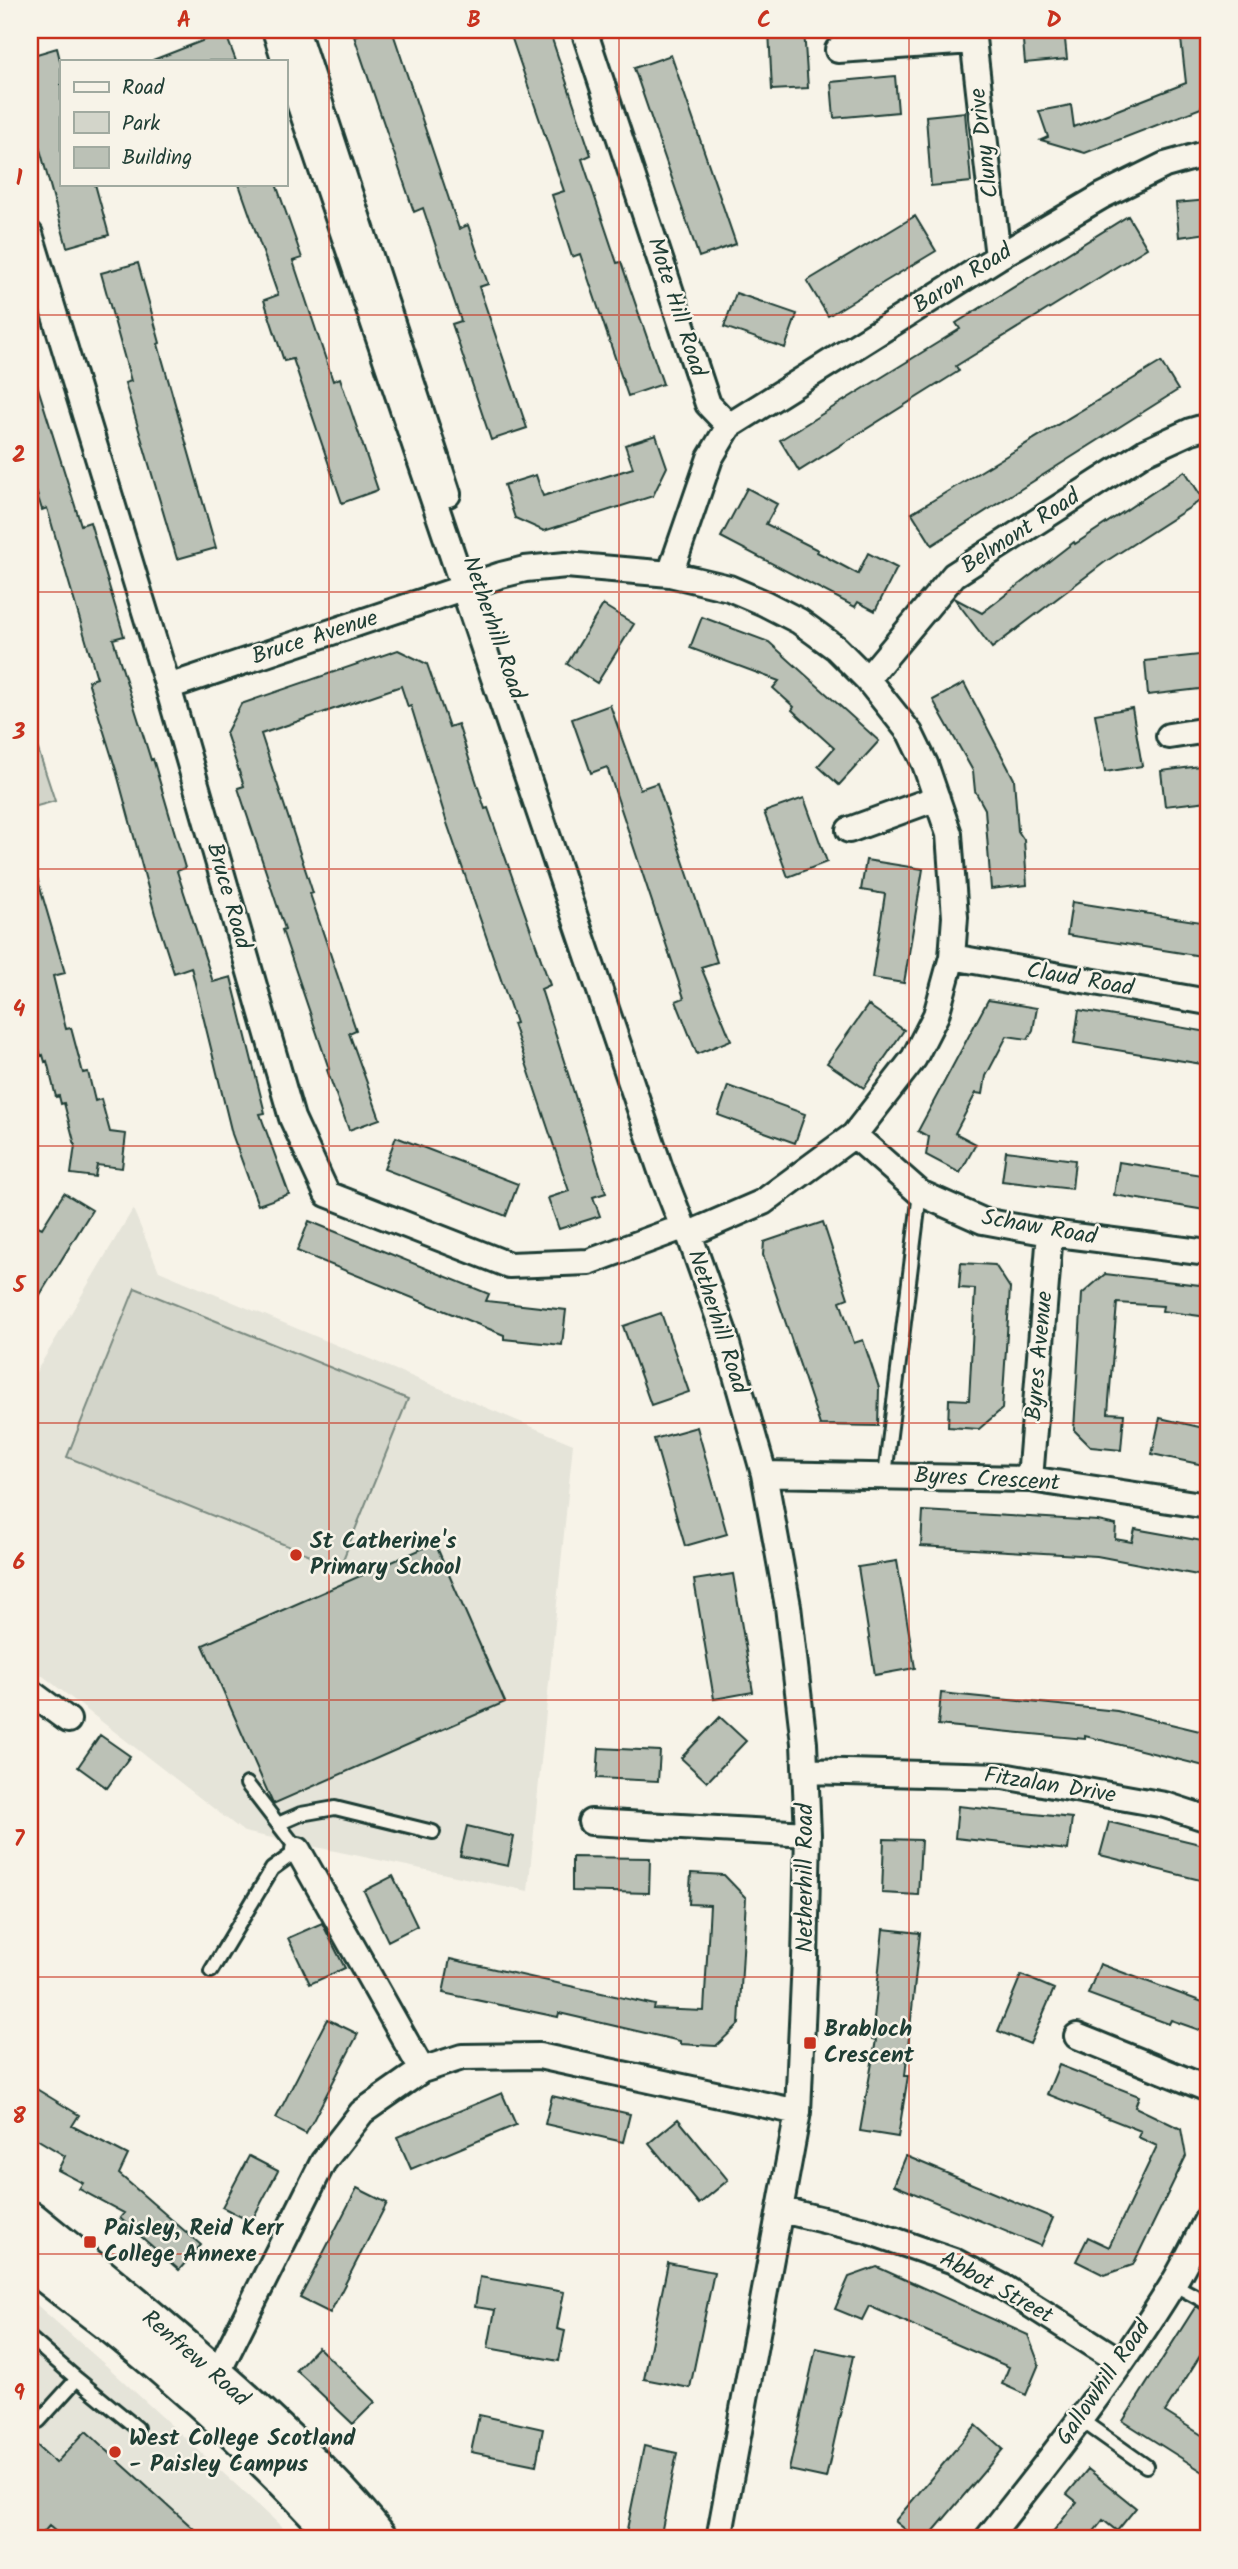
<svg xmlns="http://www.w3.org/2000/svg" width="1238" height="2569" font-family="Kalam,sans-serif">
<rect width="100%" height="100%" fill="#f7f3e8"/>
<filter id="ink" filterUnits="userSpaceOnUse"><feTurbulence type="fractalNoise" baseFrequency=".0143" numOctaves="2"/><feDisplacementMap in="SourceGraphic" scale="14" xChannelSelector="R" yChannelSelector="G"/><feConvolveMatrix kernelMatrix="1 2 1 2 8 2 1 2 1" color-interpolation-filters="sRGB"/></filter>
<g filter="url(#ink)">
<path fill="#e5e4d9" d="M133 1209 159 1271 573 1444 528 1891 244 1832 30 1666V1382Z
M30 2299 110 2369 295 2539H30Z"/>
<path fill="#d3d5ca" stroke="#79897f" stroke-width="2" d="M30 725 55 801 30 808Z
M135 1288 408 1399 340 1567 67 1457Z"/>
<path fill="#bbc1b6" stroke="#1f3d34" stroke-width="2" d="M371 30H392L459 229 468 225 488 284 479 287 527 428 491 440 452 324 461 321 423 208 414 212 354 36Z
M509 30H549L591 155 582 159 617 263 621 262 663 384 628 396 580 254 572 257 552 195 564 191Z
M769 30H804L808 88 772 90Z
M1022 30H1064L1067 59 1025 63Z
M1180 30H1208V93L1201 108 1085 153 1041 140 1048 137 1039 111 1071 105 1074 127 1186 83Z
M225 32 236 61H153V60Z
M57 48 61 64V184H95L109 235 67 247 30 113V56Z
M671 55 736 244 699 257 634 68Z
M895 76 898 112 834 118 831 82Z
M965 112 971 182 931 186 926 116Z
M239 184H276L302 258 293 261 333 381 340 378 378 490 342 503 293 359 284 361 264 300 278 295Z
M1208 200V233L1179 237 1176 203Z
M915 216 936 251 828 316 807 281Z
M1128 216 1147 248 956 366 959 371 799 471 780 440 960 329 956 323Z
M138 263 160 343 158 344 216 548 177 559 125 383 131 381 101 273Z
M736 293 797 314 785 348 724 327Z
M1161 362 1178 390 932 545 912 513Z
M30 375H34L81 525 90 522 124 636 113 639 151 760 153 759 185 868 177 871 213 982 231 977 265 1113 260 1114 289 1194 258 1205 232 1134 191 967 174 973 155 914 116 770 88 681 97 678 47 508 42 510 30 471Z
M656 435 667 467 653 496 544 531 515 518 504 485 536 475 543 496 633 468 625 445Z
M1185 471 1203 499 1105 562 992 648 954 598 982 613 1074 542 1075 544Z
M747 488 777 504 766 524 818 550 817 552 858 574 868 553 897 568 875 611 858 602 855 607 721 537Z
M603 605 634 624 597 683 567 664Z
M702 617 769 642 879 741 839 785 818 766 834 748 792 710 794 707 773 688 779 681 690 648Z
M398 650 427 664 449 727 458 724 485 809 488 808 550 985 541 989 606 1193 593 1197 600 1216 559 1229 548 1198 569 1191 513 1024 516 1023 447 823 411 706 408 707 401 686 261 734 313 893 310 894 356 1030 349 1033 380 1119 349 1130 327 1070 329 1069 282 930 285 929 238 788 244 786 226 733 241 704Z
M1208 654V688L1148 695 1145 661Z
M964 683 1014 779 1018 831 1024 840 1027 885 991 889 985 809 975 791 973 771 933 700Z
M610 705 640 789 657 783 717 962 701 967 731 1040 697 1054 676 1001 684 998 607 767 591 773 572 719Z
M1132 708 1142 766 1105 772 1095 714Z
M1208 765V801L1165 806 1161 771Z
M804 798 827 862 788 877 764 812Z
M866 860 923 869 904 983 872 978 885 894 861 890Z
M36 874 65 973 53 976 66 1029 71 1028 83 1073 88 1072 95 1101 101 1099 110 1132 126 1134 122 1168 97 1165 95 1177 71 1174 75 1145 64 1103 61 1104 59 1096 56 1097 47 1061 45 1062 43 1055 41 1056 34 1031 30 1032V875Z
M1072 902 1208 923V957L1067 935Z
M988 1000 1037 1008 1033 1030 1028 1039 1007 1036 986 1076 983 1094 976 1093 955 1133 976 1144 960 1173 926 1155 929 1137 918 1131Z
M868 1005 904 1030 864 1088 827 1063Z
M1079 1010 1208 1032V1065L1074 1043Z
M728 1086 805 1114 795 1143 718 1115Z
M396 1137 518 1184 506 1216 384 1169Z
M1006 1151 1075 1160 1072 1189 1002 1181Z
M1119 1162 1208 1176 1205 1210 1114 1195Z
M64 1193 92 1210 30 1311V1239L38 1226 42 1228Z
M309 1221 489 1294 486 1301 566 1310 562 1345 504 1339V1335L297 1251Z
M823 1222 848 1298 840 1301 854 1343 863 1340 879 1388 878 1426 820 1425 763 1255 764 1242Z
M961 1263 995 1265 1010 1288 1002 1409 979 1429 948 1427 949 1399 969 1400 975 1289 959 1288Z
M1105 1274 1208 1286V1317L1162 1311 1163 1306 1117 1303 1108 1413 1124 1414 1121 1450 1091 1447 1074 1430 1082 1294Z
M661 1313 689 1392 651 1405 623 1326Z
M1160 1418 1208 1429V1466L1152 1454Z
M697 1427 727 1534 685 1546 654 1439Z
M923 1511 1098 1521 1116 1525 1115 1539 1132 1542 1135 1529 1208 1542V1577L1097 1556 921 1546Z
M435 1543 505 1702 273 1804 203 1645Z
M897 1561 915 1668 875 1675 858 1567Z
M733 1574 753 1692 714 1699 694 1580Z
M941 1693 1117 1711 1208 1733V1767L1085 1736V1739L938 1725Z
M720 1717 746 1741 707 1782 681 1758Z
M100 1735 130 1756 107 1788 78 1767Z
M599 1748 660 1751 658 1781 597 1778Z
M958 1806 1072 1818 1068 1850 955 1838Z
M1109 1822 1208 1846V1882L1100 1855Z
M467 1826 514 1837 508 1866 460 1856Z
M884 1839 921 1840 918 1895 882 1893Z
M572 1857 650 1858 649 1893 572 1891Z
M691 1873 724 1875 746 1898 739 2024 716 2046 680 2044V2041L559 2013 558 2017 443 1993 450 1959 655 2005 654 2009 704 2011 710 1905 689 1904Z
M393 1876 417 1926 388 1941 364 1891Z
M322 1923 345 1968 310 1984 288 1938Z
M883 1929 920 1933 905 2076H908L898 2137 860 2131 876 2040 872 2039Z
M1100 1964 1208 2004V2033L1171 2020 1169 2024 1088 1994Z
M1021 1975 1054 1989 1030 2044 998 2031Z
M327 2019 358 2034 306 2134 276 2118Z
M1059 2065 1139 2096 1135 2107 1181 2129 1186 2156 1133 2265 1104 2275 1076 2261 1088 2237 1109 2247 1157 2146 1138 2137 1141 2131 1047 2094Z
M30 2085 79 2115 72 2126 128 2155 119 2174 201 2245 179 2270 120 2218 124 2213 79 2189 83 2183 58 2170 65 2156 30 2135Z
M502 2093 516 2125 411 2169 397 2137Z
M552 2096 630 2114 623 2142 545 2124Z
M678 2119 728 2180 699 2204 649 2143Z
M249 2156 278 2171 251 2222 222 2207Z
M906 2156 1053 2218 1041 2246 894 2185Z
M357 2188 387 2203 330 2313 300 2298Z
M668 2263 714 2272 690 2388 644 2379Z
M877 2267 1028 2335 1039 2364 1026 2395 1002 2384 1009 2367 869 2306 862 2320 835 2309 849 2277Z
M480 2277 564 2292 557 2329 565 2331 559 2361 488 2348 495 2310 475 2307Z
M1196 2306 1208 2314V2343L1165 2412 1208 2439V2475L1123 2421Z
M318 2347 375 2402 353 2424 296 2370Z
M816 2348 853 2356 826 2478 789 2470Z
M479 2415 543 2429 536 2465 471 2452Z
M976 2425 1003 2449 927 2539H917L895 2521Z
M86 2431 113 2456 205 2539H64L49 2526 38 2539H30V2439L56 2463Z
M644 2446 677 2453 660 2539H625Z
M1088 2469 1136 2508 1117 2531 1103 2520 1088 2539H1047L1077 2502 1067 2494Z"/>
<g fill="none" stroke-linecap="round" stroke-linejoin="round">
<g stroke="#1f3d34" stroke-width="18">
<path id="lane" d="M885 1475 920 1193
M278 1824 301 1814 335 1808 433 1832
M211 1971 272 1869 298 1850 247 1784
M1173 2284 1208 2303
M30 2338 77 2379
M30 2417 39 2421 77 2379 137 2428
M1081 2420 1146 2466"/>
</g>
<g stroke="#1f3d34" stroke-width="30">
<path id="street" d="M275 30 285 61
M296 30 448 494
M584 30 708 404 729 426 710 458 670 574
M972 30 998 257
M838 50 973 41
M285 61 661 1171 683 1227 689 1234 723 1330 764 1474 788 1606 804 1743 808 1834 805 1958 798 2112 719 2539
M30 234 168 687 292 1118 327 1194 509 1265 589 1262 683 1227
M729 426 998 257 1102 196 1165 165 1208 153
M867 679 954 575 1145 452 1191 431 1208 426
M168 687 501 575 525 569 566 565 670 574 729 588 764 603 799 621 836 648 867 679 910 733 925 764 949 834 955 917 952 957 936 1015 914 1058 854 1135 763 1202 689 1234
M1169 736 1208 730
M849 830 937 798
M952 957 1208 1002
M854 1135 920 1193 983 1221 1050 1233 1208 1253
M764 1474 1030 1479 1208 1506
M1030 1479 1050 1233
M30 1692 68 1720
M806 1771 1003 1776 1165 1805 1208 1819
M591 1822 808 1834
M298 1850 422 2070
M1077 2036 1208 2089
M782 2210 865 2230 954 2261 1003 2287 1121 2362
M208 2386 216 2376 323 2162 362 2112 422 2070 462 2057 539 2056 798 2112
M987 2539C1052 2457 1118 2374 1173 2284 1186 2263 1196 2240 1208 2218"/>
</g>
<g stroke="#1f3d34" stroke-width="44">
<path id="primary" d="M30 2221C104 2281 178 2342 249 2406 294 2448 340 2490 378 2539
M30 2260C59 2284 90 2306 119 2329 199 2393 275 2464 342 2539"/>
</g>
<use href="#lane" stroke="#f7f3e8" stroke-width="12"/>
<use href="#street" stroke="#f7f3e8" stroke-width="24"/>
<use href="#primary" stroke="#f7f3e8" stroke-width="38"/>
</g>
</g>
<path fill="none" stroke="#c8321e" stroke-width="2" stroke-opacity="0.55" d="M329 30V2539M619 30V2539M909 30V2539M30 315H1208M30 592H1208M30 869H1208M30 1146H1208M30 1423H1208M30 1700H1208M30 1977H1208M30 2254H1208"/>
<g fill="#c8321e" stroke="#f7f3e8" stroke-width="2.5">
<circle cx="296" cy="1555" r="7"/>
<rect x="803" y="2036" width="14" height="14" rx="3.5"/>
<rect x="83" y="2235" width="14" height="14" rx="3.5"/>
<circle cx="115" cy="2452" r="7"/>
</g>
<g text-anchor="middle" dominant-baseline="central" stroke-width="5" stroke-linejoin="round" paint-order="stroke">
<g font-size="23" fill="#1f3d34" stroke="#f7f3e8">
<text transform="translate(985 143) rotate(-97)">Cluny Drive</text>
<text transform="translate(963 279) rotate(-32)">Baron Road</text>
<text transform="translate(676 307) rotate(72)">Mote Hill Road</text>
<text transform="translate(1021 532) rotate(-33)">Belmont Road</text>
<text transform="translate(493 628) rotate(71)">Netherhill Road</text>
<text transform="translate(315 638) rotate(-18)">Bruce Avenue</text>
<text transform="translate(228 896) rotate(74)">Bruce Road</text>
<text transform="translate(1080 980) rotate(10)">Claud Road</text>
<text transform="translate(1039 1228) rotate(10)">Schaw Road</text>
<text transform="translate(717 1322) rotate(72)">Netherhill Road</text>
<text transform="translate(1040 1356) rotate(-85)">Byres Avenue</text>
<text transform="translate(987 1480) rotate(3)">Byres Crescent</text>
<text transform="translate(1050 1786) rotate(9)">Fitzalan Drive</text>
<text transform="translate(806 1878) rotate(-90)">Netherhill Road</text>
<text transform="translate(996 2288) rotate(29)">Abbot Street</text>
<text transform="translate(195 2359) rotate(41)">Renfrew Road</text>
<text transform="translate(1104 2383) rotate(-55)">Gallowhill Road</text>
</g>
<g font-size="23" font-weight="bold" fill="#1f3d34" stroke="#f7f3e8" text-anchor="start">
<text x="310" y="1542">St Catherine's<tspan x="310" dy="26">Primary School</tspan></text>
<text x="824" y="2030">Brabloch<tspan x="824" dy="26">Crescent</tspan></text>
<text x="104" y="2229">Paisley, Reid Kerr<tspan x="104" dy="26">College Annexe</tspan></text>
<text x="129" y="2439">West College Scotland<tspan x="129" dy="26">- Paisley Campus</tspan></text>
</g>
</g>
<rect width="1238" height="2569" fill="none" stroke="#f7f3e8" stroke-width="77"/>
<rect x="60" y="60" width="228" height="126" fill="#f7f3e8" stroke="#a1aaa0" stroke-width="2"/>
<rect x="74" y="82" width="35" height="10" fill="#f7f3e8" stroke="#a1aaa0" stroke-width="2"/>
<text x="122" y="94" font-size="21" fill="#1f3d34">Road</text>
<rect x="74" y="112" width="35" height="21" fill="#d3d5ca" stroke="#a1aaa0" stroke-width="2"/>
<text x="122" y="130" font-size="21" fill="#1f3d34">Park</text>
<rect x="74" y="147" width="35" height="21" fill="#bbc1b6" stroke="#a1aaa0" stroke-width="2"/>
<text x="122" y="164" font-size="21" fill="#1f3d34">Building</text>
<rect x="38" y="38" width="1162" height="2492" fill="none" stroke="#c8321e" stroke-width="2.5"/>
<g font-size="23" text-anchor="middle" font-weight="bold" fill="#c8321e">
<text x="184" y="27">A</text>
<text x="474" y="27">B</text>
<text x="764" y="27">C</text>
<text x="1054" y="27">D</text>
<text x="19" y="185">1</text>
<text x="19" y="462">2</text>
<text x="19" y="739">3</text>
<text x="19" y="1016">4</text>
<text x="19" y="1292">5</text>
<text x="19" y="1569">6</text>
<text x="19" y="1846">7</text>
<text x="19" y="2123">8</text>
<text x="19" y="2400">9</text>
</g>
</svg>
